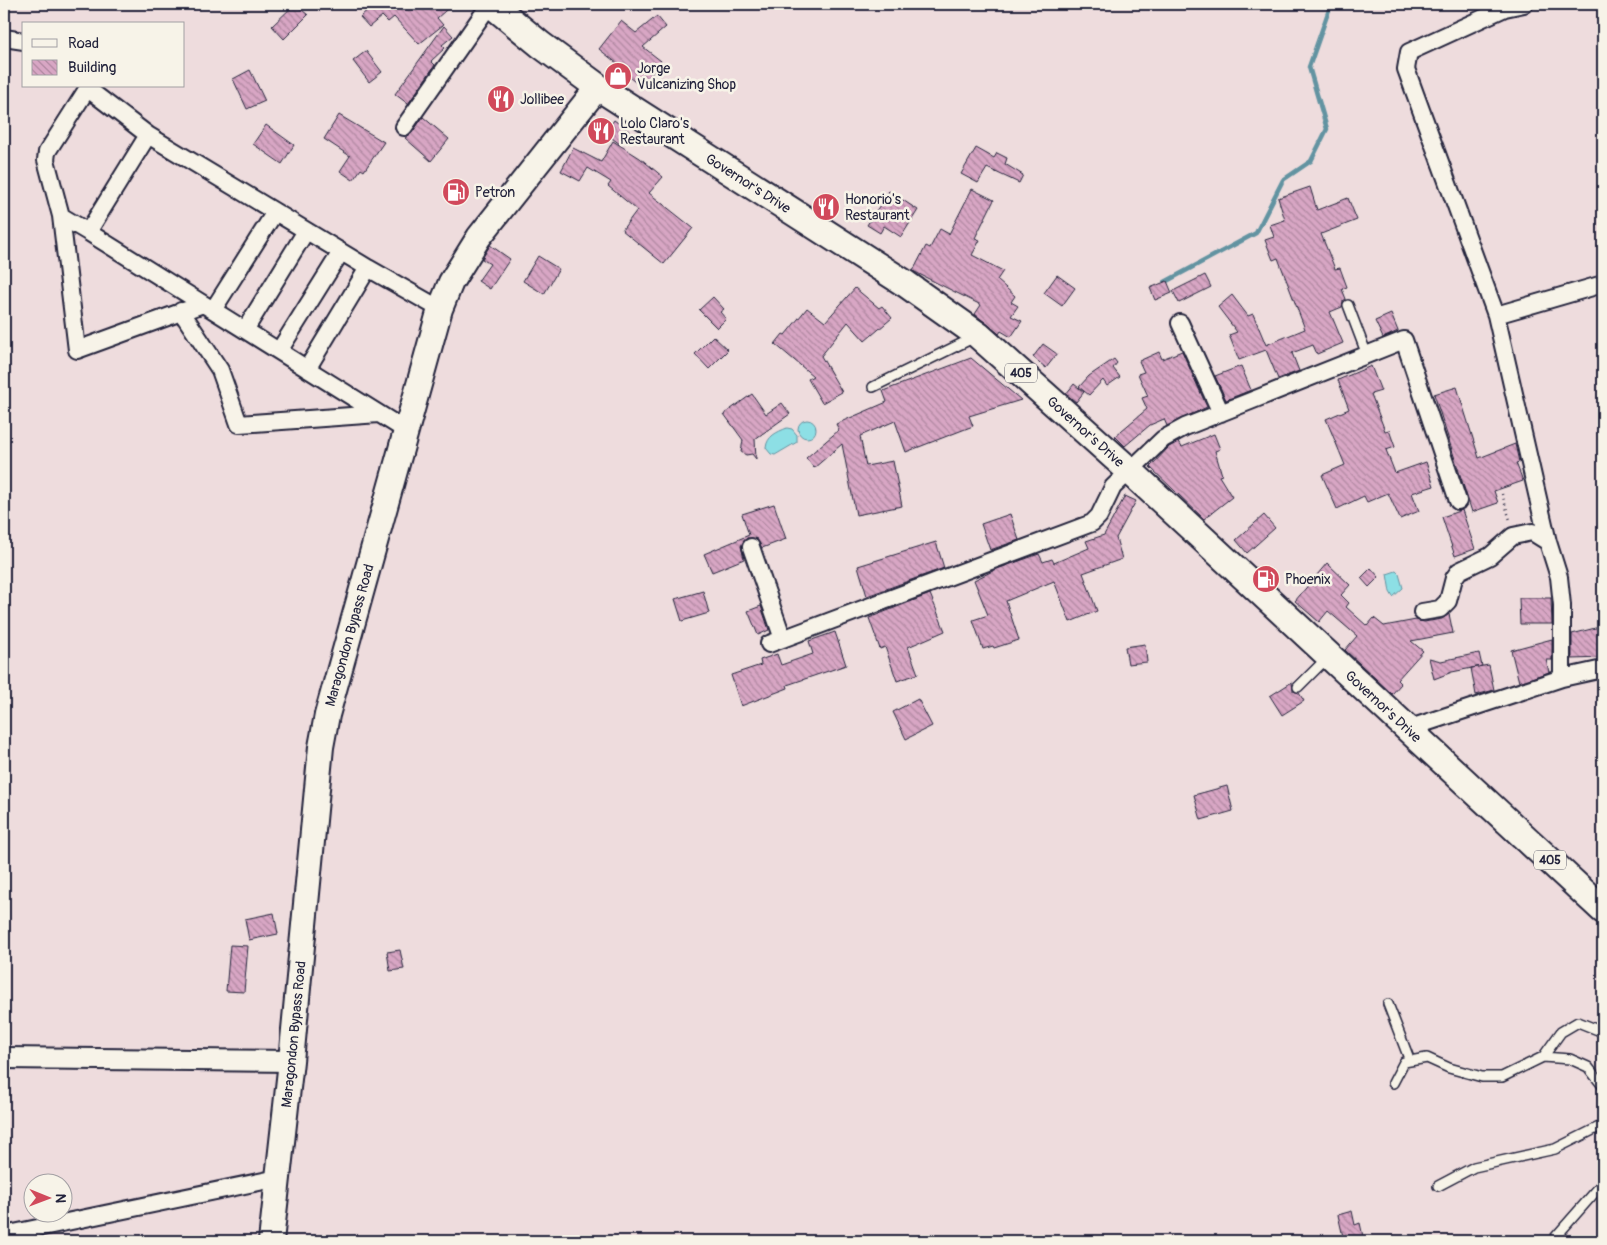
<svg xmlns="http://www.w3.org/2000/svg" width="1607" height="1245" font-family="Pangolin,sans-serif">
<defs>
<pattern id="building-back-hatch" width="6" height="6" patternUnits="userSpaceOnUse" patternTransform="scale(1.25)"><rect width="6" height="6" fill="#d8a6c4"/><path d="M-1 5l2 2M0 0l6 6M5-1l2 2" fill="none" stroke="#af87a0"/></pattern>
</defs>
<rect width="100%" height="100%" fill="#eedcdd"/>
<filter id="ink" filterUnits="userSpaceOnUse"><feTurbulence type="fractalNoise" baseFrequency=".02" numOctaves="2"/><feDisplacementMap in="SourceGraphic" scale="10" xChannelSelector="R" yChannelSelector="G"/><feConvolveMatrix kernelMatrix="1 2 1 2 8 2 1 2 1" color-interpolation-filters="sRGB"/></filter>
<g filter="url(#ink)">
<path fill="#8ddfe5" stroke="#6293a1" d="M798 429a9 9 0 1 1 18 0a9 9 0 1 1-18 0Z
M787 428 792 429 797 435V442L775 455 771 454 766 448C767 436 777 432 787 428Z
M1396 571 1399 574 1403 588 1393 597 1390 592 1387 574Z"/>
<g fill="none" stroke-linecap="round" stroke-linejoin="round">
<path stroke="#6293a1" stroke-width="4.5" d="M1165 282 1256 233 1283 180 1311 161 1327 129 1309 67 1331 4"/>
</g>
<path fill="url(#building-back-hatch)" stroke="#22223b" d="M295 4 308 15 284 39 272 26Z
M371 4H453L437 18 443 25 419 44 394 17 388 22 382 16 369 27 360 17 373 5Z
M657 16 666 27 643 47 661 61 642 87 626 75 628 72 599 49 621 21 636 33Z
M444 26 453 36 442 45 445 48 431 61 435 65 408 104 395 94Z
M366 51 382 72 369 82 353 61Z
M250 70 265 101 247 109 233 79Z
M339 115 384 142 364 171 361 169 353 180 340 171 350 156 324 139Z
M423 117 449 139 431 161 405 138 412 133Z
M614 120 629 131 620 144 605 133Z
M266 125 294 145 282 164 253 144Z
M613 141 640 158 663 177 649 193 693 228 664 264 622 230 637 210 608 186 611 182 588 168 580 181 561 171 573 148 601 162Z
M976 148 994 158 997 153 1007 158 1005 164 1023 175 1019 183 987 168 978 183 961 174Z
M1310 187 1317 210 1348 198 1357 220 1321 234 1335 269 1340 268 1347 287 1342 289 1346 299 1343 301 1342 307 1330 312 1343 343 1317 354 1313 345 1292 353 1299 371 1278 379 1266 350 1239 360 1229 335 1237 332 1218 307 1232 295 1248 316 1253 314 1266 345 1305 329 1278 258 1273 260 1265 240 1274 237 1270 225 1285 220 1278 198Z
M972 189 994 200 975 238 980 240 972 255 1003 271 997 280 1015 296 1011 302 1018 306 1011 316 1022 321 1011 337 1001 331 999 334 975 314 981 305 913 271 926 246 930 248 940 229 949 234Z
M889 191 918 210 901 237 884 226 880 233 867 225Z
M490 245 510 259 490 289 478 281 490 264 482 259Z
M538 256 559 269 544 294 523 281Z
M1057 275 1075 288 1062 306 1044 293Z
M1205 275 1211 287 1179 303 1173 291Z
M1167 281 1172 293 1155 300 1150 288Z
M855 288 879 308 882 306 892 318 865 341 848 322 821 356 842 392 822 403 808 379 813 376 775 344 783 334 785 335 807 308 825 322Z
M713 297 724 309 720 312 726 319 717 328 699 310Z
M1391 314 1398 331 1383 338 1375 321Z
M713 336 728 350 709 369 695 354Z
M1043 344 1057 354 1046 368 1033 357Z
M1182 351 1207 407 1167 426 1164 419 1150 425 1125 446 1115 436 1147 409 1142 398 1148 396 1138 374 1144 372 1139 361 1159 352 1162 359Z
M971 358 1021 400 969 416 973 426 906 452 895 421 860 436 866 466 893 461 902 506 856 515 842 444 814 468 806 458 839 430 836 424 887 402 883 391Z
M1114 359 1117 363 1113 368 1120 377 1107 386 1103 380 1089 395 1079 387 1089 376Z
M1241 366 1251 390 1226 400 1215 376Z
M1371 366 1381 391 1371 394 1385 431 1389 430 1395 447 1386 450 1395 473 1426 462 1434 486 1412 493 1419 511 1400 519 1388 493 1367 502 1364 496 1337 509 1322 475 1345 465 1326 419 1349 409 1338 380Z
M1074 384 1084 392 1076 402 1066 394Z
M1457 387 1479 458 1515 444 1519 462 1516 463 1523 481 1494 491 1498 503 1472 512 1434 394Z
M752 394 766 414 782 403 790 414 755 439 756 459 752 454 746 455 741 452 743 440 724 414Z
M1214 434 1220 449 1215 451 1222 475 1219 476 1232 497 1204 519 1150 467 1169 447 1178 442 1182 447Z
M1125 496 1136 501 1116 538 1122 559 1083 573 1097 611 1070 622 1054 581 1006 601 1019 640 994 648 993 646 983 649 973 620 988 615 974 580 997 569 1039 554 1043 562 1052 559 1054 563 1089 548 1086 541 1104 535Z
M774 504 786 539 762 548 757 539 747 538 741 546 744 559 712 572 704 554 749 535 742 514Z
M1462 510 1475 549 1455 556 1442 517Z
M1010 514 1019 540 990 550 981 524Z
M1264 515 1275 528 1247 553 1236 540Z
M936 542 944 568 867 596 858 566Z
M1327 563 1350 585 1341 595 1349 603 1346 607 1367 626 1374 618 1384 626 1416 620 1424 622 1442 619 1449 614 1453 633 1411 641 1423 651 1397 680 1401 684 1392 694 1345 650 1357 636 1328 611 1319 622 1295 601Z
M1371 568 1379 577 1369 587 1361 578Z
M703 591 709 613 682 621 675 599Z
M930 594 945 631 908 647 918 674 897 681 885 647 880 649 869 618Z
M1519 598H1551L1552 624H1520Z
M761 606 769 630 758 635 748 611Z
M1603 626V658L1572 659V634Z
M835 632 846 665 787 685 788 688 741 706 731 675 761 665 760 660 777 654 781 665 813 654 809 641Z
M1552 639V660H1546L1549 672 1519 682 1511 650Z
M1145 644 1147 662 1128 664 1125 647Z
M1479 653 1482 666 1452 672 1434 679 1429 658 1441 661Z
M1489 665 1494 690 1476 695 1471 668Z
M1292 682 1293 691 1299 693 1304 701 1282 715 1270 696Z
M918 699 932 726 906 739 893 712Z
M1227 786 1233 811 1201 820 1194 795Z
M274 913 278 934 249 940 245 919Z
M230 945 248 946 244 992 226 991Z
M400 950 404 969 390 971 387 952Z
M1352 1211 1355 1225 1360 1223 1364 1241H1344L1338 1215Z"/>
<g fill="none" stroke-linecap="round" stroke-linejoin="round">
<g stroke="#22223b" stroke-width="12">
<path id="service" d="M1348 305 1367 355
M873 387 975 337
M1298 687 1328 657
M1388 1004 1410 1061
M1543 1057 1561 1032 1578 1022 1603 1032
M1393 1083 1404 1062 1427 1058 1449 1068 1482 1077H1502L1543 1057 1570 1059 1588 1067 1603 1086
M1438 1186 1474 1167 1555 1149 1603 1125
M1552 1241 1603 1183"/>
</g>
<g stroke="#22223b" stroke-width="20">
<path id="minor" d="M1524 4 1505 8 1409 52 1406 69 1496 315 1548 542
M4 38 24 41
M89 86 47 152 46 160 61 216 77 350 203 304
M88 89 148 135
M404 127 490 4
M61 216 88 232
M213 310 275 212
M181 311 220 370 239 424 379 414
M1496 315 1603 284
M1180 323 1221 413
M245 330 306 231
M279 351 341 252
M307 369 368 268
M405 430 88 232 148 135 368 268 440 309
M751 547 783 639
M1422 612 1440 609 1448 601 1454 578 1459 571 1490 556 1513 536 1532 532 1548 542 1559 577 1562 605V678
M769 644 1092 523 1099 516 1113 487 1163 439 1185 427 1404 340 1458 501
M1407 729 1562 678 1603 669
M4 1235 278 1178"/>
</g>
<g stroke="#22223b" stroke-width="24">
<path id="tertiary" d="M4 1058 291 1061"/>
</g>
<g stroke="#22223b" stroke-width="28">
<g id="secondary">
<path id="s1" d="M271 1241 291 1061 321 747 327 715 440 309 451 282 479 237 598 87"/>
</g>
</g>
<g stroke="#22223b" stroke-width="30">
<g id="primary">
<path id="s2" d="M491 4 541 45 598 87 906 284 978 335 1130 471 1603 910"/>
</g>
</g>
<path stroke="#22223b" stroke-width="2.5" stroke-dasharray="1 4" stroke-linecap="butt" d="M1502 494 1510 520"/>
<use href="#service" stroke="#f7f3e8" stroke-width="9"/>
<use href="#minor" stroke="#f7f3e8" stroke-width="16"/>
<use href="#tertiary" stroke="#f7f3e8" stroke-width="20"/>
<use href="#secondary" stroke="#f7f3e8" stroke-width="24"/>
<use href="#primary" stroke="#f7f3e8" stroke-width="26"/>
</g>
</g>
<defs>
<g id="shop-disc" transform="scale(1.4375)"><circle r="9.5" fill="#d1495b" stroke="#f7f3e8"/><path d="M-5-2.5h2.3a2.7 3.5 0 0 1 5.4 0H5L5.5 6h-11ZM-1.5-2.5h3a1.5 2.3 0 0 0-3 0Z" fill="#fff"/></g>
<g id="restaurant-disc" transform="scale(1.4375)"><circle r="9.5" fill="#d1495b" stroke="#f7f3e8"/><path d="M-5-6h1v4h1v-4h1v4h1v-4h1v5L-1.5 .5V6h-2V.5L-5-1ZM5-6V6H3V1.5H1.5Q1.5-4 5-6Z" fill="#fff"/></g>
<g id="fuel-disc" transform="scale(1.4375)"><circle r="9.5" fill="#d1495b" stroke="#f7f3e8"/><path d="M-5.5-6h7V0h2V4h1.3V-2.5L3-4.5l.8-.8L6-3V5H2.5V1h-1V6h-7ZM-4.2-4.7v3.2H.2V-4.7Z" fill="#fff"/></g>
</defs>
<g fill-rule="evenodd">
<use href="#shop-disc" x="618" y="76"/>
<use href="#restaurant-disc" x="501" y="99"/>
<use href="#restaurant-disc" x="601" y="131"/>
<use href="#fuel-disc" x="456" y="192"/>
<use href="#restaurant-disc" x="826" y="207"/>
<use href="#fuel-disc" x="1266" y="579"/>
</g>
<g text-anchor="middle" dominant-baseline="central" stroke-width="5" stroke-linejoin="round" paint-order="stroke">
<g fill="#f7f3e8" stroke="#62616f" stroke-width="1">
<rect x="1005" y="363.5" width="32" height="19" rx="4"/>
<rect x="1534" y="850.5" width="32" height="19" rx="4"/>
</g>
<g font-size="12" font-weight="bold" fill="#22223b">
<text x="1021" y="373">405</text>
<text x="1550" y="860">405</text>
</g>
<g font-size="14" fill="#22223b" stroke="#f7f3e8" text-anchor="start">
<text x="637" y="68">Jorge<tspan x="637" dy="16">Vulcanizing Shop</tspan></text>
<text x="520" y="99">Jollibee</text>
<text x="620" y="123">Lolo Claro's<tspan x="620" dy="16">Restaurant</tspan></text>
<text x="475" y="192">Petron</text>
<text x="845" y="199">Honorio's<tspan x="845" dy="16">Restaurant</tspan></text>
<text x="1285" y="579">Phoenix</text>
</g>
<g font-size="14" fill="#22223b" stroke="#f7f3e8">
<text stroke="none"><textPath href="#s2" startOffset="314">Governor's Drive</textPath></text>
<text stroke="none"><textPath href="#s2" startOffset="734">Governor's Drive</textPath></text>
<text stroke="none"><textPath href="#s1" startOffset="612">Maragondon Bypass Road</textPath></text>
<text stroke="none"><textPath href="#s2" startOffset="1139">Governor's Drive</textPath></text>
<text stroke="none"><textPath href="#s1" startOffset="208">Maragondon Bypass Road</textPath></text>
</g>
</g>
<rect width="1607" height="1245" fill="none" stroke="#f7f3e8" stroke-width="20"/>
<rect x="10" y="10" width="1587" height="1225" fill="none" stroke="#22223b" stroke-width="2" filter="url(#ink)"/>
<rect x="22" y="22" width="162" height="65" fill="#f7f3e8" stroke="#a29fa3"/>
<rect x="32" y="39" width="25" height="8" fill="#f7f3e8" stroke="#a29fa3"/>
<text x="68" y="48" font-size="15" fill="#22223b">Road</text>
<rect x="32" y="60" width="25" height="15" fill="url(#building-back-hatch)" stroke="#a29fa3"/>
<text x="68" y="72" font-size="15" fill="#22223b">Building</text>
<g transform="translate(48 1198) rotate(91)"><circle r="24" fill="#f7f3e8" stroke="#a29fa3"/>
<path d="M0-4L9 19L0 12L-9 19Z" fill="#d1495b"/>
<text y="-8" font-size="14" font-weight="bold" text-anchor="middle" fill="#22223b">N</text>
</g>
</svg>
